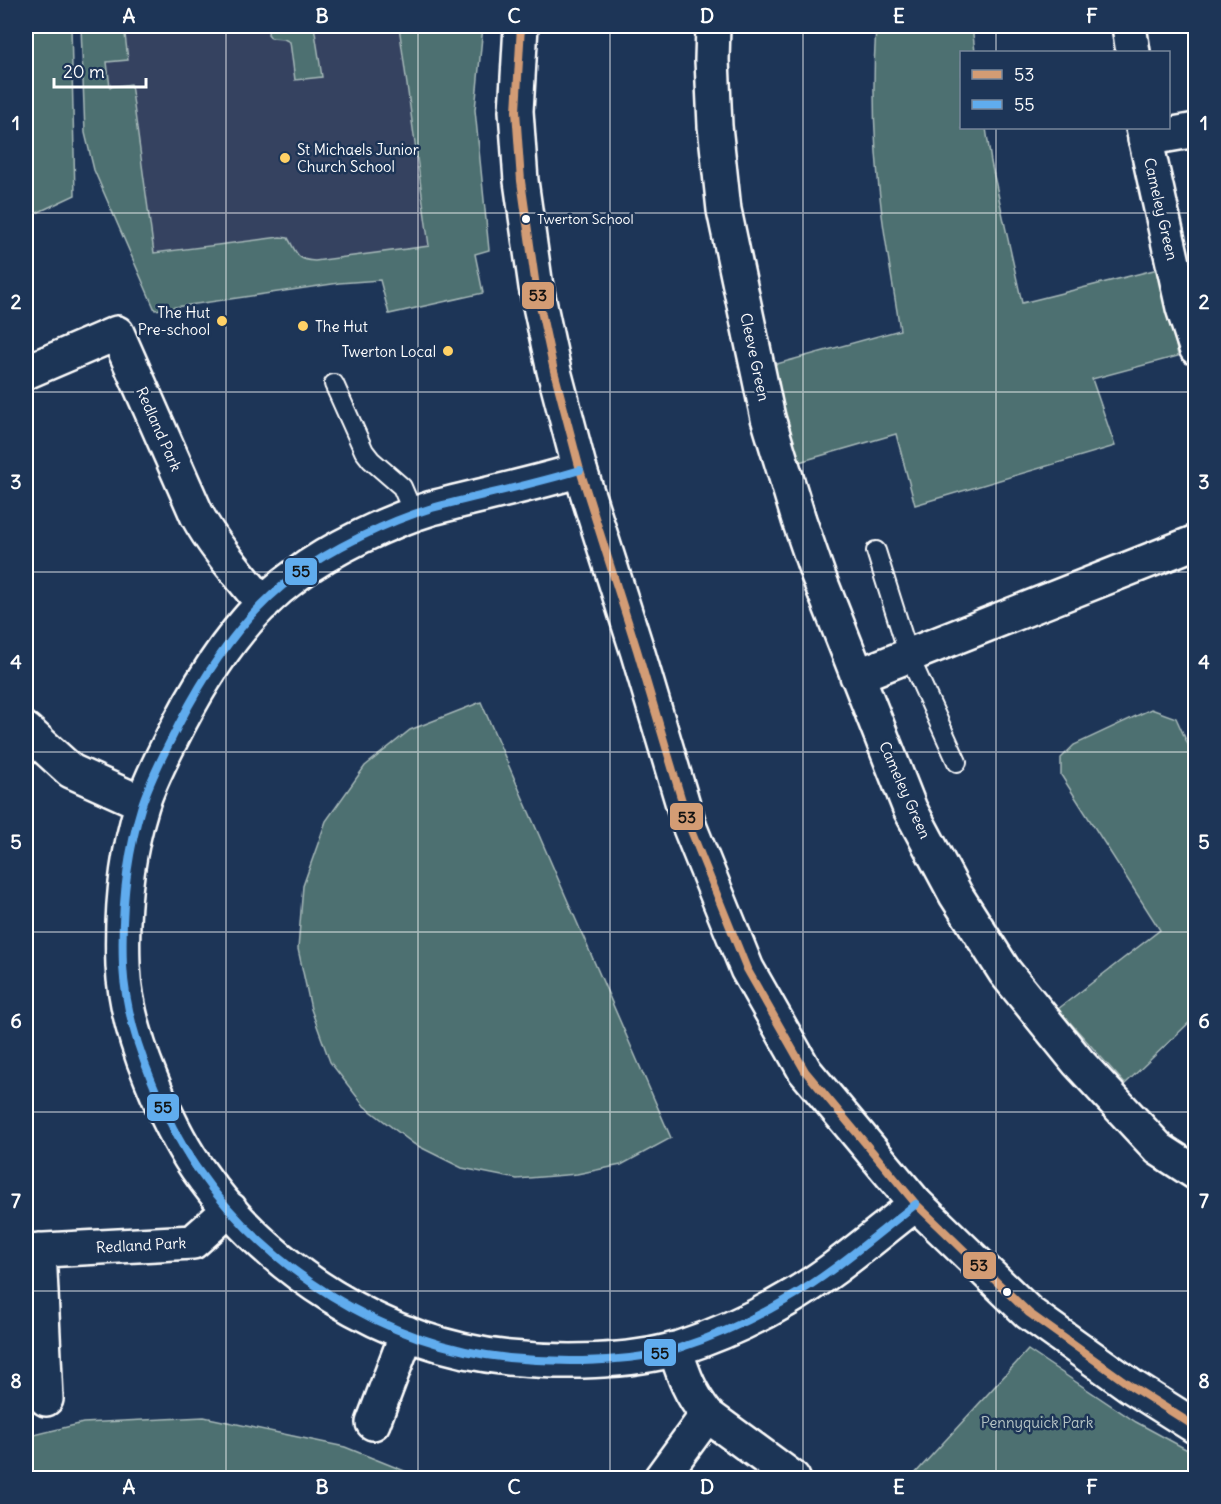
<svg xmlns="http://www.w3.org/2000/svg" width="1221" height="1504" font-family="Delius,sans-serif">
<rect width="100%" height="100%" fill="#1d3557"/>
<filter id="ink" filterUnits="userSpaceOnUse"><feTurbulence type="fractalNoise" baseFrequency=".0167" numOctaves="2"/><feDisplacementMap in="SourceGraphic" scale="12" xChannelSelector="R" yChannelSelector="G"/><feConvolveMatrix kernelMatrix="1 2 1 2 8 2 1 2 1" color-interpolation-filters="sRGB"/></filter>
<g filter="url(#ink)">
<path fill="#344361" d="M81 26H483L475 110 489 250 380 280 339 283 155 310 94 170 85 133Z"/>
<path fill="#4e7071" stroke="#a6b8b8" stroke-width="1.5" d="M26 26H71L75 195 26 218Z
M81 26H124L128 60 107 62 110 87 131 84 154 253 280 237 288 238C297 253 296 260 315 261L429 246 399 26H483L475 110 489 250 475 254 483 293 389 314 380 280 339 283 155 310 94 170 85 133Z
M269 26H314L322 77 295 80 290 42 284 39 271 38 268 34Z
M876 26H972L975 52H962V128H986L991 162 1022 303 1162 268 1178 356 1092 379 1115 446 915 505 896 434 799 462 773 365 900 330C894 291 887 253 882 215 874 152 872 88 876 26Z
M481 702 671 1138 621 1165 577 1174 517 1179 462 1168 414 1144 364 1106 330 1062 311 1009 298 949 303 886 326 821 365 766 410 730Z
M1151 709 1176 718 1195 760V1017L1125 1084 1058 1009 1160 930 1061 775V758L1074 745Z
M1028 1350 1136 1422 1195 1454V1478H911Z
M204 1417 345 1447 422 1478H26V1437L83 1423Z"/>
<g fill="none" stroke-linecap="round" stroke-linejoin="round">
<g stroke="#fff" stroke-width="22">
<path id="lane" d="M334 384 364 451 371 460 402 487 414 515
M876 551 909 656 957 762"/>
</g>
<g stroke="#fff" stroke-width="38">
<path id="street" d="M713 26 712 60 715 126 724 210 768 418 799 520 818 575 910 809 956 895 1005 972 1078 1062 1159 1149 1196 1173
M1129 26 1133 52
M1143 128 1183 308 1196 348
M1145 139 1196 130
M26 372 117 333 197 515C215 548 240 575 263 604
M580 470C531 485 481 495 432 508 389 521 330 549 295 576 245 612 207 670 179 724 166 750 151 777 142 805 126 857 121 912 123 966 125 1004 136 1043 151 1079 163 1109 177 1139 196 1167 267 1270 384 1345 509 1358 561 1363 629 1363 679 1348 716 1336 752 1320 786 1300 833 1273 873 1237 916 1204
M857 676 1196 542
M26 730 71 771 142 803
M39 1250 46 1399
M26 1251 193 1242 230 1209
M675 1349C684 1376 689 1392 707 1415
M373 1423 407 1333
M661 1478 707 1415 793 1478"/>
</g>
<g stroke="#fff" stroke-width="38">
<path id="secondary" d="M521 26 516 111 521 181 536 287 554 371 580 470 637 650 690 828 747 969 805 1071 916 1204 1029 1313 1131 1386 1196 1427"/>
</g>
<use href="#lane" stroke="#1d3557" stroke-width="18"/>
<use href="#street" stroke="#1d3557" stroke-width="33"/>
<use href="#secondary" stroke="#1d3557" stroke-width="33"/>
<g stroke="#1d3557" stroke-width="12">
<path id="bus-1" d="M521 26 516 111 521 181 536 287 554 371 580 470 637 650 690 828 747 969 805 1071 916 1204 1029 1313 1131 1386 1196 1427"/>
</g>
<g stroke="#1d3557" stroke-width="12">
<path id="bus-2" d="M580 470C531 485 481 495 432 508 389 521 330 549 295 576 245 612 207 670 179 724 166 750 151 777 142 805 126 857 121 912 123 966 125 1004 136 1043 151 1079 163 1109 177 1139 196 1167 267 1270 384 1345 509 1358 561 1363 629 1363 679 1348 716 1336 752 1320 786 1300 833 1273 873 1237 916 1204"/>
</g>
<use href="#bus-1" stroke="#d39c74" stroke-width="8"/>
<use href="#bus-2" stroke="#60acee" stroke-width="8"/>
</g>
</g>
<path fill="none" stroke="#fff" stroke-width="1.5" stroke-opacity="0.55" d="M226 26V1478M418 26V1478M610 26V1478M803 26V1478M996 26V52M996 128V1478M26 213H1196M26 392H1196M26 572H1196M26 752H1196M26 932H1196M26 1112H1196M26 1291H1196"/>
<g fill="#ffd166" stroke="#1d3557" stroke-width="2">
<circle cx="285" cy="158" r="6"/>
<circle cx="222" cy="321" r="6"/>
<circle cx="303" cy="326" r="6"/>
<circle cx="448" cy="351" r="6"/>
</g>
<g fill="#fff" stroke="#1d3557" stroke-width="2">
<circle cx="526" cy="219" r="5"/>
<circle cx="1007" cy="1292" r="5"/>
</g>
<g text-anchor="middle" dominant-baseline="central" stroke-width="5" stroke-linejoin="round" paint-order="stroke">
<g font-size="14" fill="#fff" stroke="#1d3557" text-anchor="start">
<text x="537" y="219">Twerton School</text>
</g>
<g font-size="15" fill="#fff" stroke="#1d3557" text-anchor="start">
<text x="297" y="149">St Michaels Junior<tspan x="297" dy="17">Church School</tspan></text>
<text x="210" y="312" text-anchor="end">The Hut<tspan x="210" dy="17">Pre-school</tspan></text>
<text x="315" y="326">The Hut</text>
<text x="436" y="351" text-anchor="end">Twerton Local</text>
</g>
<g font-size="15" fill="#fff" stroke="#1d3557">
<text transform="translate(1161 209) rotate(77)">Cameley Green</text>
<text transform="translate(755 357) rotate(78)">Cleeve Green</text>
<text transform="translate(159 429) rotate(66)">Redland Park</text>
<text transform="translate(905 790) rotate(66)">Cameley Green</text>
<text transform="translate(141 1245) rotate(-3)">Redland Park</text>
</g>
<g font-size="15" fill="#b8c6c6" stroke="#1d3557">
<text x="1037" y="1422">Pennyquick Park</text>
</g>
</g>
<g stroke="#1d3557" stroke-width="2">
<rect x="521" y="281" width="34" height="29" rx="6" fill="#d39c74"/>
<rect x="284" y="557" width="34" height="29" rx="6" fill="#60acee"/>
<rect x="669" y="802" width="35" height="29" rx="6" fill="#d39c74"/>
<rect x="146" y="1093" width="34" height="29" rx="6" fill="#60acee"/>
<rect x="962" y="1251" width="35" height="29" rx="6" fill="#d39c74"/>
<rect x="643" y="1338" width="34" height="29" rx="6" fill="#60acee"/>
</g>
<g font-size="16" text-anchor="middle" font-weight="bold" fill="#111">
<text x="538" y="301">53</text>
<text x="301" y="577">55</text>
<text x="687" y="823">53</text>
<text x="163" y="1113">55</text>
<text x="979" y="1271">53</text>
<text x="660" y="1359">55</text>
</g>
<rect width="1221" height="1504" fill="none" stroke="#1d3557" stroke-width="66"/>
<rect x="960" y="51" width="210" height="78" fill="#1d3557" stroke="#77869a" stroke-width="1.5"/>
<rect x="972" y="70" width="30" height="9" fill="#d39c74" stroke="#77869a" stroke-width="1.5"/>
<text x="1014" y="81" font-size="18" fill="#ffffff">53</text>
<rect x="972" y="100" width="30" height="9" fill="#60acee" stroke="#77869a" stroke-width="1.5"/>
<text x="1014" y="111" font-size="18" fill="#ffffff">55</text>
<path d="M54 78v9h92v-9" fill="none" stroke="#ffffff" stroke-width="3"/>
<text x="63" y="78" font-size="18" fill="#ffffff" stroke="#1d3557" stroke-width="4.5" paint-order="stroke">20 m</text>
<rect x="33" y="33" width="1155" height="1438" fill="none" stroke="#fff" stroke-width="2"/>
<g font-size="20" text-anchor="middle" font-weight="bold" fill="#fff">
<text x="129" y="23">A</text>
<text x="322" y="23">B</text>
<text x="514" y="23">C</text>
<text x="707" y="23">D</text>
<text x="899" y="23">E</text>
<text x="1092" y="23">F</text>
<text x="16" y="130">1</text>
<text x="1204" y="130">1</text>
<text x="16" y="309">2</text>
<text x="1204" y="309">2</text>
<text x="16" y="489">3</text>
<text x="1204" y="489">3</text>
<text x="16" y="669">4</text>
<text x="1204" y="669">4</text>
<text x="16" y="849">5</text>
<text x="1204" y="849">5</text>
<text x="16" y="1028">6</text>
<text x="1204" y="1028">6</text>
<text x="16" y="1208">7</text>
<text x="1204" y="1208">7</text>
<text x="16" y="1388">8</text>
<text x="1204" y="1388">8</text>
<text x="129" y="1494">A</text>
<text x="322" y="1494">B</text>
<text x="514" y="1494">C</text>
<text x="707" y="1494">D</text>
<text x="899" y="1494">E</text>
<text x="1092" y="1494">F</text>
</g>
</svg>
